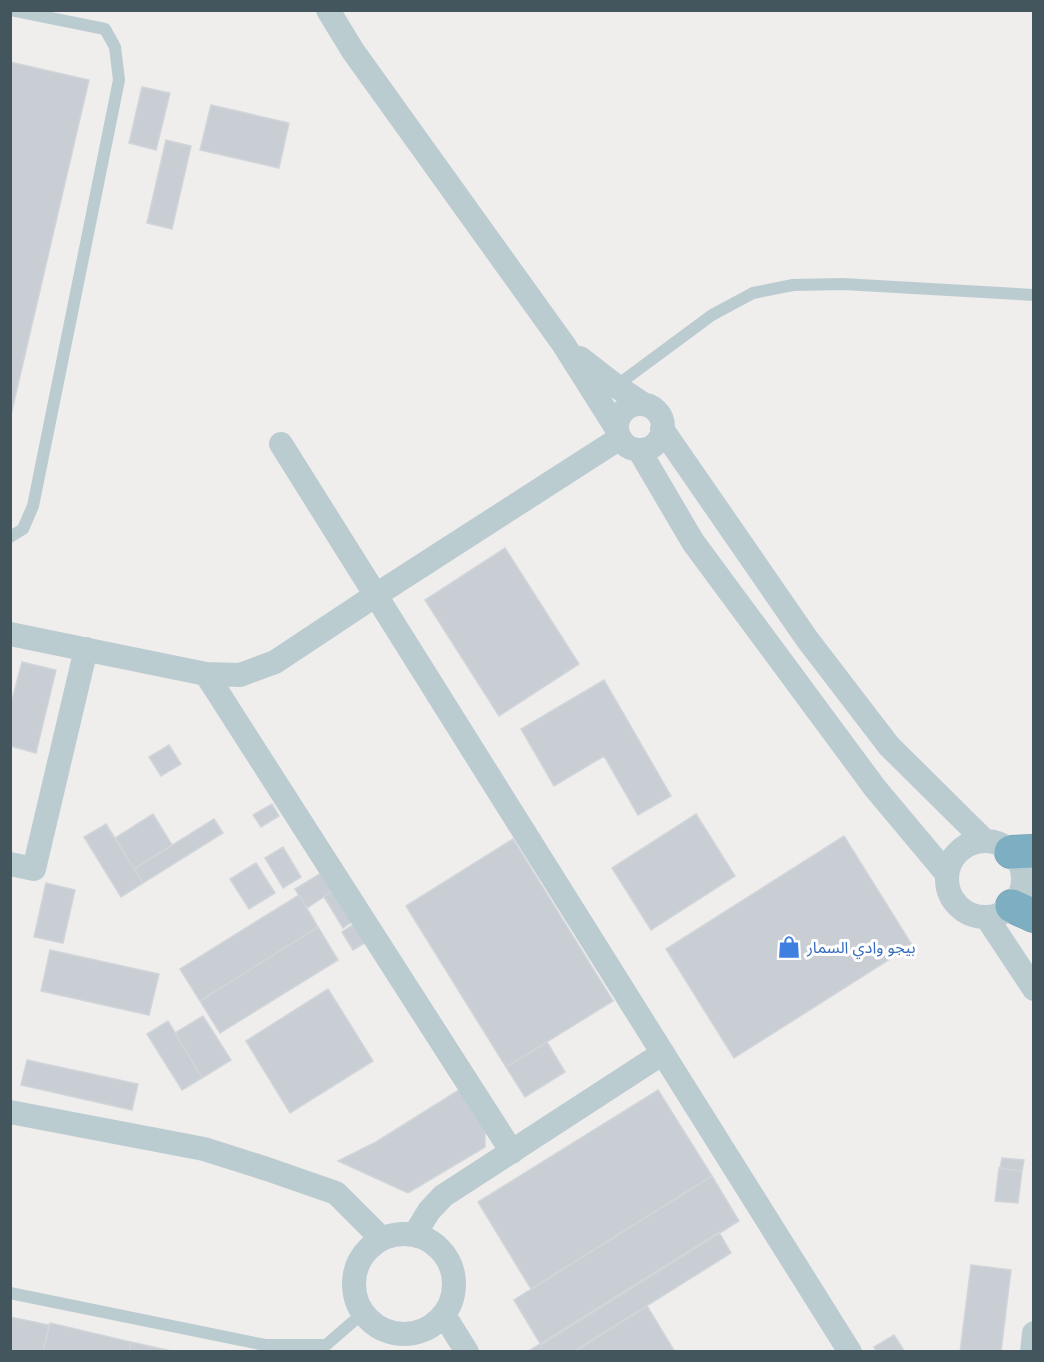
<svg xmlns="http://www.w3.org/2000/svg" width="1044" height="1362" font-family="'Fira Sans','Noto Sans Arabic',sans-serif">
<rect width="100%" height="100%" fill="#f0eded"/>
<path fill="#c8ced3" stroke="#d0d5da" stroke-width="1.5" d="M10 62 89 80 10 419Z
M142 87 170 93 156 150 129 143Z
M211 105 289 123 279 168 200 150Z
M166 140 191 146 172 229 147 223Z
M505 548 579 664 499 716 425 600Z
M22 662 56 670 36 753 10 746V707Z
M604 680 671 796 638 815 604 756 554 786 521 729Z
M169 745 181 764 161 776 149 757Z
M272 804 279 816 261 827 253 815Z
M153 814 172 845 134 869 115 838Z
M696 814 735 876 651 930 612 868Z
M214 819 223 833 143 883 134 869Z
M106 824 143 883 121 897 84 837Z
M844 836 912 945 734 1058 666 949Z
M513 839 613 1001 506 1067 406 906Z
M283 847 301 877 283 888 265 858Z
M256 863 275 893 249 909 230 879Z
M323 872 334 890 307 908 295 889Z
M46 883 75 890 63 943 34 937Z
M334 890 353 921 343 928 324 897Z
M299 895 318 927 200 1001 180 969Z
M357 922 368 941 353 950 342 932Z
M318 927 338 960 220 1033 200 1001Z
M50 950 159 974 149 1015 41 991Z
M328 989 373 1061 290 1113 246 1041Z
M203 1016 231 1060 202 1078 175 1033Z
M168 1021 202 1078 182 1090 147 1034Z
M547 1042 565 1072 525 1097 506 1067Z
M27 1060 138 1084 132 1110 21 1085Z
M462 1088 485 1121V1147L408 1193 338 1161 376 1142Z
M658 1090 712 1176 531 1289 478 1202Z
M1002 1158 1024 1160 1022 1171 1000 1168Z
M999 1168 1022 1171 1018 1203 995 1201Z
M712 1176 739 1221 541 1345 514 1300Z
M719 1232 731 1253 573 1352H527Z
M971 1265 1011 1270 1001 1352H960Z
M647 1306 675 1352H574Z
M10 1317 49 1325 43 1352H10Z
M50 1323 131 1342 129 1352H43Z
M894 1335 905 1352H877L874 1347Z
M131 1342 176 1352H129Z"/>
<g fill="none" stroke-linecap="round" stroke-linejoin="round">
<g stroke="#6a99ae" stroke-width="34">
<path id="highway" d="M1011 852 1034 851
M1012 906 1034 916"/>
</g>
<path stroke="#bbccd1" stroke-width="12" d="M616 386 712 315 753 293 793 285 843 284 1034 295
M10 537 23 529 33 506 119 80 115 47 105 29 11 10
M10 1293 265 1345H326L363 1313"/>
<path stroke="#bbccd1" stroke-width="24" d="M328 10 353 51 564 345 617 429
M580 358 616 386 643 404
M617 427a23 23 0 1 1 46 0a23 23 0 1 1-46 0Z
M662 429 807 639 889 746 985 841
M281 444 850 1352
M639 450 693 542 875 788 947 874
M10 634 206 674 240 675 275 662 376 595 620 438
M206 674 512 1152
M947 879a38 38 0 1 1 76 0a38 38 0 1 1-76 0Z
M10 864 34 869 86 649
M987 918 1034 989
M10 1112 204 1149 267 1169 336 1193 381 1238
M354 1284a50 50 0 1 1 100 0a50 50 0 1 1-100 0Z
M415 1234 429 1211 443 1196 663 1053
M444 1315 467 1352
M1032 1352 1034 1333"/>
<use href="#highway" stroke="#7eaec2" stroke-width="33"/>
</g>
<defs>
<g id="shop-bare" transform="scale(1.8)"><path d="M-5-2.5h2.3a2.7 3.5 0 0 1 5.4 0H5L5.5 6h-11ZM-1.5-2.5h3a1.5 2.3 0 0 0-3 0Z" fill="#3f7fe0" stroke="#fff" stroke-width="2.5" paint-order="stroke"/></g>
</defs>
<g fill-rule="evenodd">
<use href="#shop-bare" x="789" y="947"/>
</g>
<g text-anchor="middle" dominant-baseline="central" stroke-width="6" stroke-linejoin="round" paint-order="stroke">
<g font-size="16" fill="#366cbe" stroke="#fff" text-anchor="start">
<text x="807" y="947">بيجو وادي السمار</text>
</g>
</g>
<rect width="1044" height="1362" fill="none" stroke="#43565d" stroke-width="24"/>
</svg>
